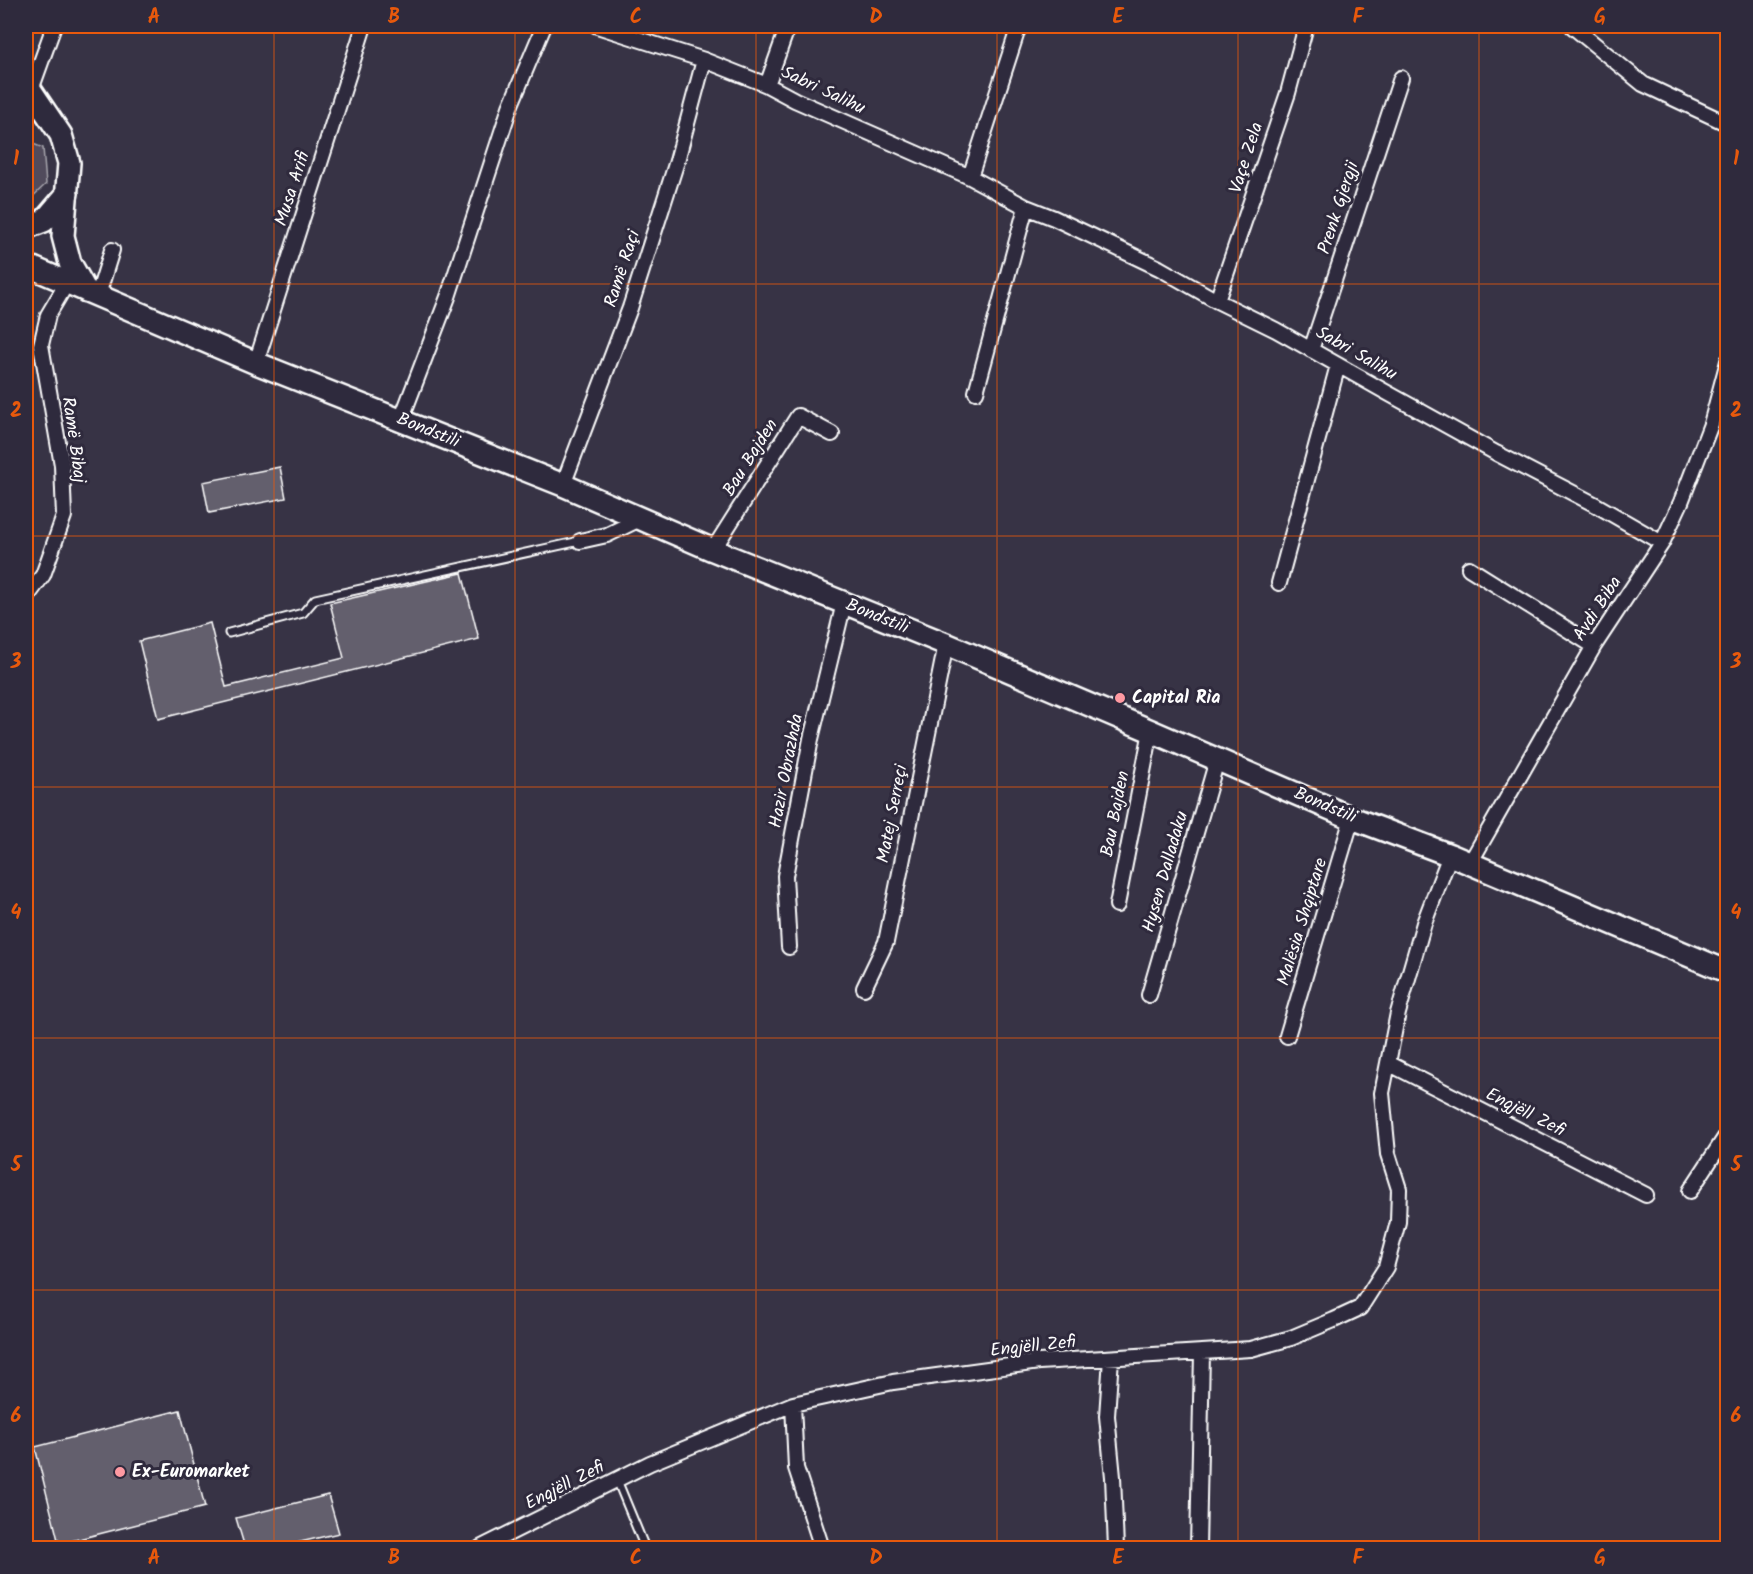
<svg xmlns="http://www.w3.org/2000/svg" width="1753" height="1574" font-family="Kalam,sans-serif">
	<rect width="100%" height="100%" fill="#373345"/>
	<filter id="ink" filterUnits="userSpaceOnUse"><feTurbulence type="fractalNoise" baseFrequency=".0167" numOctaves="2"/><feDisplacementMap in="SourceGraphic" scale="12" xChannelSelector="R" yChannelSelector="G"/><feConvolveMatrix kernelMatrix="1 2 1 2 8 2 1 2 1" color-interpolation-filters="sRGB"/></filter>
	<g filter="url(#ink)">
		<path fill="#514c5c" stroke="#a8a6ae" stroke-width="1.5" d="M26 141 43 148 46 184 26 203Z"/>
		<path fill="#635f6d" stroke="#fff" stroke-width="1.5" d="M280 467 286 498 209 513 203 482Z
			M462 573 479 639 158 719 139 641 210 623 226 687 344 658 330 603Z
			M180 1410 205 1507 59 1544 35 1447Z
			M328 1495 339 1533 275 1548H245L236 1518Z"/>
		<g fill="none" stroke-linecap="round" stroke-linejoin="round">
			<g stroke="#fff" stroke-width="11">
				<path id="lane" d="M229 633 303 613 315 599 580 541
					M617 1480 645 1548"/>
			</g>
			<g stroke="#fff" stroke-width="18">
				<path id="street" d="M597 26 704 60 767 85 795 100 970 177 1026 207 1054 218 1159 268 1217 301 1276 330 1384 391 1496 453 1596 505 1662 543
					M1572 26 1643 84 1728 124
					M767 85 788 26
					M31 90 54 26
					M970 177 1019 26
					M98 295 112 250
					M1217 301 1288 93 1306 26
					M1311 350 1401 78
					M256 363 364 26
					M976 392 1026 207
					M401 420 448 297 510 107 544 26
					M563 485 630 308 677 161 704 60
					M580 541 607 535 642 518
					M713 550 798 416 832 434
					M1469 568 1594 646
					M1279 583 1338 365
					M26 598 43 575 64 516 62 465 41 345 48 315 67 283
					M1470 863 1594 646 1662 543 1681 502 1711 424 1728 361
					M1117 905 1151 731
					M789 947 785 876 811 739 844 603
					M864 988 886 942 946 644
					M1149 995 1217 760
					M1287 1036 1352 818
					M1388 1063 1646 1195
					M1690 1191 1728 1133
					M1111 1358 1107 1416 1113 1477 1116 1548
					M793 1404 796 1468 822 1548
					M480 1548 650 1463 793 1404 893 1382 1039 1362 1251 1349 1291 1338 1334 1320 1360 1308 1386 1267 1398 1222 1399 1189 1388 1154 1382 1093 1398 1013 1424 923 1450 855
					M1198 1548 1202 1353"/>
			</g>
			<g stroke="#fff" stroke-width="26">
				<path id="primary" d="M26 83 61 135 69 163 63 236 70 263 86 291
					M26 228 44 221 67 194
					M26 265 256 363 563 485 713 550 946 644 1151 731 1352 818 1450 855 1728 972"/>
			</g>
			<use href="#lane" stroke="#2f2a3d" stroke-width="7"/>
			<use href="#street" stroke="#2f2a3d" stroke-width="14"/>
			<use href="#primary" stroke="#2f2a3d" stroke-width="21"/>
		</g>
	</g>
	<path fill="none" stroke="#e8590c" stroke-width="1.5" stroke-opacity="0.55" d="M274 26V1548M515 26V1548M756 26V1548M997 26V1548M1238 26V1548M1479 26V1548M26 284H1728M26 536H1728M26 787H1728M26 1038H1728M26 1290H1728"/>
	<g fill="#ff9aa2" stroke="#2f2a3d" stroke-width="2">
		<circle cx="1120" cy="698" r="6"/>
		<circle cx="120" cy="1472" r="6"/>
	</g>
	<g text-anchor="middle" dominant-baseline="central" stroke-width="6" stroke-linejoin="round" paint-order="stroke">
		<g font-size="18" fill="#fff" stroke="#2f2a3d">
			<text transform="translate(823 91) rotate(25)">Sabri Salihu</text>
			<text transform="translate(1247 158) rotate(-72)">Vaçe Zela</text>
			<text transform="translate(293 189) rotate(-72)">Musa Arifi</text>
			<text transform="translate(1339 208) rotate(-72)">Prenk Gjergji</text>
			<text transform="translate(623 269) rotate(-72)">Ramë Raçi</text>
			<text transform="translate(1356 354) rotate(30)">Sabri Salihu</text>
			<text transform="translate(428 431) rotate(22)">Bondstili</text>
			<text transform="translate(73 440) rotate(82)">Ramë Bibaj</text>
			<text transform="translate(751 458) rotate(-58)">Bau Bajden</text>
			<text transform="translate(1598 609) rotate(-57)">Avdi Biba</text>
			<text transform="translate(877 617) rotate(22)">Bondstili</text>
			<text transform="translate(787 771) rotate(-79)">Hazir Obrazhda</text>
			<text transform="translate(1325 806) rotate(23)">Bondstili</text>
			<text transform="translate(893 814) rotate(-79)">Matej Serreçi</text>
			<text transform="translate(1116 814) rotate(-79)">Bau Bajden</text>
			<text transform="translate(1166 872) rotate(-74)">Hysen Dalladaku</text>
			<text transform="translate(1303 922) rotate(-73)">Malësia Shqiptare</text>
			<text transform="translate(1525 1113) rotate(27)">Engjëll Zefi</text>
			<text transform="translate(1033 1347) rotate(-6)">Engjëll Zefi</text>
			<text transform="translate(565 1486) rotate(-27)">Engjëll Zefi</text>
		</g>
		<g font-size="18" font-weight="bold" fill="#fff" stroke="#2f2a3d" text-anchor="start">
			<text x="1132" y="698">Capital Ria</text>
			<text x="132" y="1472">Ex-Euromarket</text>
		</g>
	</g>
	<rect width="1753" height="1574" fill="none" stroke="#2f2a3d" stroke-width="66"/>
	<rect x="33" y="33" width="1687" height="1508" fill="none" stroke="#e8590c" stroke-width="2"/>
	<g font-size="20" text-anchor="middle" font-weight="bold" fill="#e8590c">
		<text x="154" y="23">A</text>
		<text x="394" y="23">B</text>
		<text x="636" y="23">C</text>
		<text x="876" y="23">D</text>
		<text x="1118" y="23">E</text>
		<text x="1358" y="23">F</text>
		<text x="1600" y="23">G</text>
		<text x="16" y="165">1</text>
		<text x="1736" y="165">1</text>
		<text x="16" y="417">2</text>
		<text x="1736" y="417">2</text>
		<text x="16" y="668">3</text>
		<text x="1736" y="668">3</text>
		<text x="16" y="919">4</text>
		<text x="1736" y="919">4</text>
		<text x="16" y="1171">5</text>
		<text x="1736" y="1171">5</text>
		<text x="16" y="1422">6</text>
		<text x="1736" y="1422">6</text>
		<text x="154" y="1564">A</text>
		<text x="394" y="1564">B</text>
		<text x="636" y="1564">C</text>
		<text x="876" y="1564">D</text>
		<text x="1118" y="1564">E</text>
		<text x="1358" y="1564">F</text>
		<text x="1600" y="1564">G</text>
	</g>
</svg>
